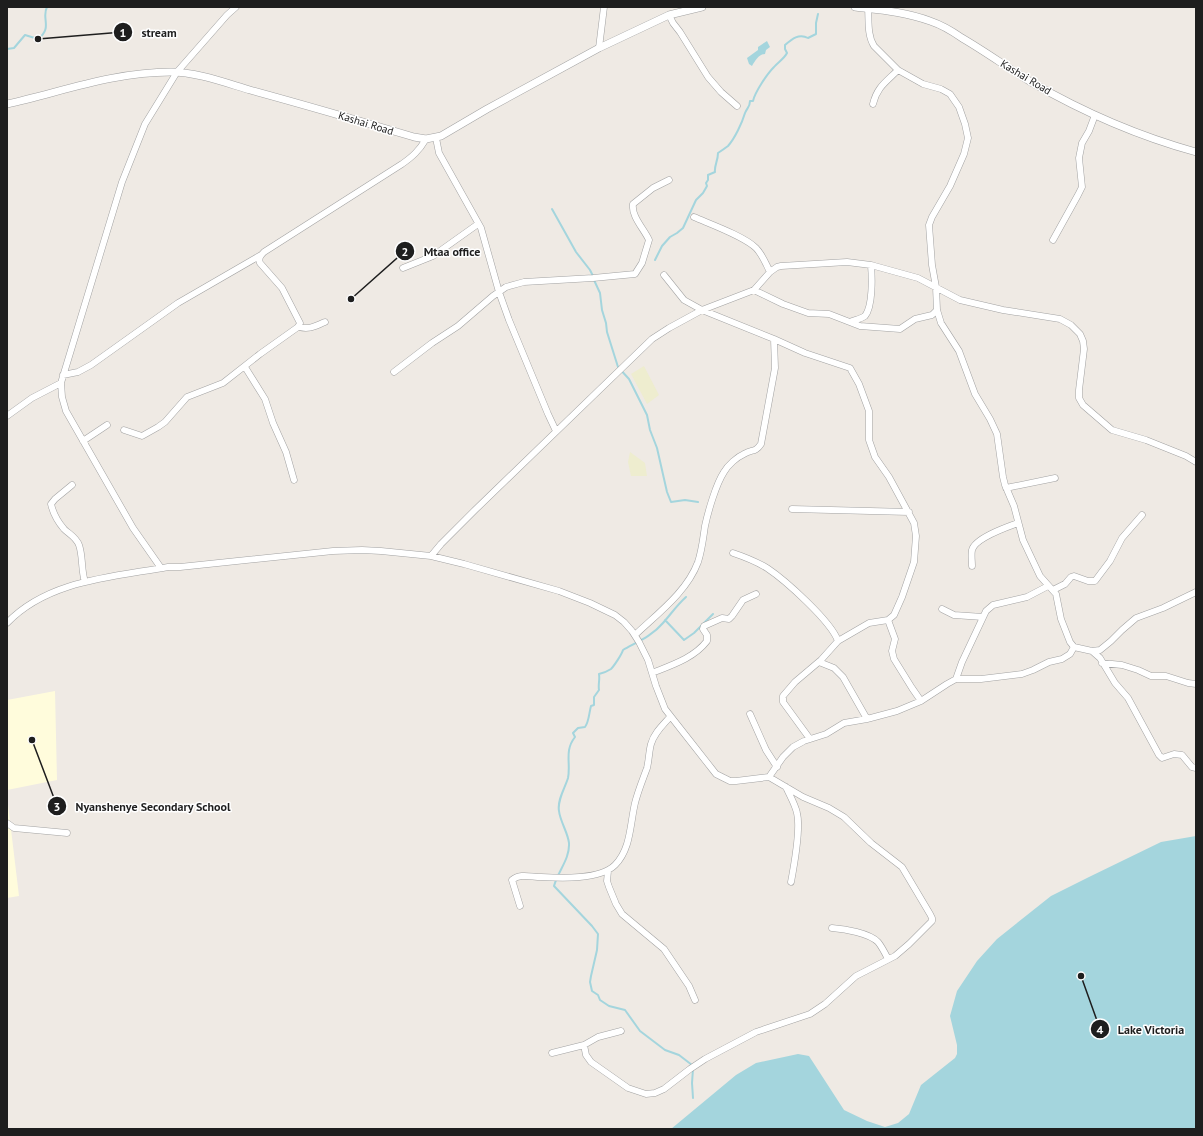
<svg xmlns="http://www.w3.org/2000/svg" width="1203" height="1136" font-family="'PT Sans',sans-serif">
	<rect width="100%" height="100%" fill="#efeae4"/>
	<path fill="#fffcdc" d="M55 691 57 780 7 790V700Z
		M7 796 19 896 7 898Z"/>
	<path fill="#eeedcf" d="M644 366 659 395 647 404 631 374Z
		M630 452 645 463 647 476H631L628 462Z"/>
	<path fill="#a4d5dd" d="M767 41 770 47 766 50 765 54C759 54 755 61 752 66L749 64 747 58 758 50V47Z
		M1196 836V1129H671L736 1075 756 1063 798 1054 809 1056 844 1110 867 1121 885 1127 898 1123 909 1114 921 1085 955 1058 957 1054V1045L950 1016 957 991 977 961 997 939 1051 896 1089 877 1161 842Z"/>
	<g fill="none" stroke-linecap="round" stroke-linejoin="round">
		<path stroke="#a4d5dd" stroke-width="2" d="M7 49 14 48 25 35 38 39C53 28 41 18 47 7
			M552 209 576 252 590 270 593 276
			M655 260 662 246 670 237 677 233 683 228 696 200 703 193 707 186 706 183 708 180V175L715 172C714 166 718 161 718 153 721 151 724 149 728 146 735 138 742 123 745 113 747 108 750 107 750 101H753C755 92 767 74 774 67 778 62 784 59 787 53L785 49V45C792 39 799 33 808 38L816 34V23L818 14
			M594 280 600 293 602 310 606 323 607 332 618 367 629 379 647 415 650 430 657 448 667 492 671 502 685 500 698 502
			M686 597C677 605 671 614 663 623 652 636 637 642 623 650 622 654 614 666 611 669 608 671 603 673 599 674 600 680 598 684 599 690L594 697V705L591 706C589 713 589 722 585 727L578 728 573 733 575 737C564 751 571 763 568 778 565 788 557 800 559 811 560 821 568 833 569 843 570 859 558 871 554 886L592 926 598 934 597 950 591 976 590 982 592 991 598 995 600 1000 609 1006 625 1010 640 1031 665 1050 679 1055 692 1065
			M665 620 684 640 694 633 713 614
			M693 1069 692 1083 693 1098"/>
		<g stroke="#a2a2a2" stroke-width="7">
			<path id="minor" d="M868 8C869 20 867 35 874 46L898 70 923 84 941 89 950 94 959 107 965 124 968 138 964 154 950 186 932 217 929 225 932 265 936 287 937 310 941 323 959 351 975 394 990 419 997 434 1003 477 1005 485 1014 506 1023 540 1040 576 1056 594 1061 619 1070 642 1074 647
				M669 15 673 23 680 32 708 77 721 92 737 106
				M599 48 604 7
				M873 104C877 87 886 82 898 70
				M436 138 439 153 481 228 499 292 509 320 548 414 556 431
				M694 217C710 224 744 236 756 248 762 254 766 264 770 272
				M1053 240 1078 195 1082 187 1079 158 1082 143 1089 131 1095 115
				M403 268 433 256 478 224
				M664 275 684 300 702 310 774 339 805 353 850 368 859 384 869 411V440L875 457 889 477 914 523 916 536 914 562 902 597 894 615 888 620 869 623 838 641 821 660 795 682 783 696V702L810 739
				M754 290 783 304 808 313 829 314 860 326 900 329 915 319 932 315 937 310
				M850 322C854 320 861 319 865 316 873 306 872 277 871 265
				M299 327C309 330 315 326 325 322
				M245 367 265 399 273 423 286 452 294 480
				M394 372 432 343 458 326 493 296 506 287 524 282 593 278 635 274 642 263 649 240C644 229 631 216 633 204L653 188 669 180
				M63 375 78 372 91 365 178 303 261 255
				M7 416 32 398 61 383
				M124 430 142 436 158 427 165 422 187 397 223 383 260 354 298 327 300 323 282 288 260 263C258 258 261 255 264 252L402 164C412 157 419 151 426 139
				M83 441 107 425
				M72 485 55 499 51 504C53 513 58 522 64 529 69 534 76 537 79 545 83 556 81 570 85 582
				M1006 488 1055 478
				M792 509 909 512
				M733 553C745 557 757 562 767 568 785 580 831 621 838 641
				M431 556 441 544 476 509 652 339 669 328 702 310 754 290 770 272 777 267 781 266 847 262 871 265 918 278 960 300 1003 310 1060 319 1071 325 1080 334 1083 341 1084 349 1079 390V398L1083 405 1112 430 1146 440 1186 456 1196 462
				M972 566C972 561 971 555 972 550 975 538 1007 527 1018 523
				M161 568 133 528 66 411 62 397 61 383 122 182 145 124 177 72 227 15 236 7
				M1053 590 1065 584 1071 577 1074 576 1088 581H1095L1110 561 1122 538 1142 515
				M942 609 954 615 983 617
				M888 620 895 639 892 651 894 659 912 688 921 701
				M7 623C48 580 113 577 168 567H180L333 551 362 550 381 551 431 556 464 564 559 591 590 603 615 615 624 622 632 631 639 642 648 660 656 686 665 709 716 774 730 781H736L769 777 783 757 793 747 804 741 826 734 844 723 867 719 897 711 921 701 947 684 956 679H981L1022 674 1033 670 1049 662 1062 659 1070 654 1074 647 1092 651 1100 650 1111 641 1122 630 1136 618 1163 608 1196 592
				M635 635C657 614 687 592 698 562 702 550 703 539 705 526 708 512 716 484 724 472 728 465 737 457 744 454 752 449 755 453 761 444L775 368 774 339
				M1092 651 1100 658 1115 683 1128 698 1159 755 1162 758 1174 754 1182 755 1192 767 1196 768
				M819 662 834 668 843 677 867 719
				M1102 663 1122 665 1138 670 1151 676H1166L1188 683 1196 684
				M652 673C672 665 694 658 707 641V635L703 629 704 626 722 618 729 619 732 616 743 600 756 594
				M956 679 962 662 986 611 993 605 1027 597 1048 586
				M750 714 766 750 777 767
				M786 787C790 796 795 804 797 813 801 829 794 866 791 882
				M7 823 14 828 67 833
				M608 871 607 881 609 887 616 904 622 914 664 949 689 986 695 1000
				M520 906 512 880C520 873 531 877 541 877 560 878 600 880 615 865 631 849 630 824 635 803 638 791 643 779 647 768 649 760 649 751 651 744 654 733 663 725 670 717
				M832 928C845 929 869 933 878 942 882 947 885 953 888 959
				M584 1045 586 1055 591 1062 628 1088 646 1094 655 1093 664 1089 690 1069 705 1059 756 1032 810 1014 825 1004 856 976 895 956 909 944 932 921V918L930 914 902 867 871 843 844 817 829 808 803 797 769 777
				M552 1053 584 1045 598 1037 621 1031"/>
		</g>
		<g stroke="#a2a2a2" stroke-width="8">
			<path id="tertiary" d="M855 7C881 10 906 12 930 21 942 25 952 31 962 38 986 52 1008 68 1031 82 1083 112 1138 136 1196 152
				M7 104C61 92 114 72 171 72 196 72 226 83 250 90 305 105 360 121 414 137L426 139 441 136 487 109 599 48 669 15 702 7"/>
		</g>
		<use href="#minor" stroke="#fff" stroke-width="6"/>
		<use href="#tertiary" stroke="#fff" stroke-width="7"/>
	</g>
	<g text-anchor="middle" dominant-baseline="central" stroke-width="3" stroke-linejoin="round" paint-order="stroke">
		<g font-size="11" fill="#1e1e1e" stroke="#fff">
			<text transform="translate(1026 77) rotate(31)">Kashai Road</text>
			<text transform="translate(366 123) rotate(17)">Kashai Road</text>
		</g>
	</g>
	<path fill="none" stroke="#1e1e1e" stroke-width="1.5" d="M38 39L123 32M351 299L405 251M32 740L57 806M1081 976L1100 1029"/>
	<g fill="#1e1e1e" stroke="#fff" stroke-width="1.5">
		<circle cx="38" cy="39" r="4"/>
		<circle cx="351" cy="299" r="4"/>
		<circle cx="32" cy="740" r="4"/>
		<circle cx="1081" cy="976" r="4"/>
		<circle cx="123" cy="32" r="10"/>
		<circle cx="405" cy="251" r="10"/>
		<circle cx="57" cy="806" r="10"/>
		<circle cx="1100" cy="1029" r="10"/>
	</g>
	<g font-size="12" text-anchor="middle" font-weight="bold" fill="#fff">
		<text x="123" y="37">1</text>
		<text x="405" y="256">2</text>
		<text x="57" y="811">3</text>
		<text x="1100" y="1034">4</text>
	</g>
	<g font-size="12" text-anchor="middle" font-weight="bold" fill="#1e1e1e" stroke="#fff" stroke-width="3" stroke-linejoin="round" paint-order="stroke">
		<text x="159" y="37">stream</text>
		<text x="452" y="256">Mtaa office</text>
		<text x="153" y="811">Nyanshenye Secondary School</text>
		<text x="1151" y="1034">Lake Victoria</text>
	</g>
	<rect width="1203" height="1136" fill="none" stroke="#1e1e1e" stroke-width="16"/>
</svg>
